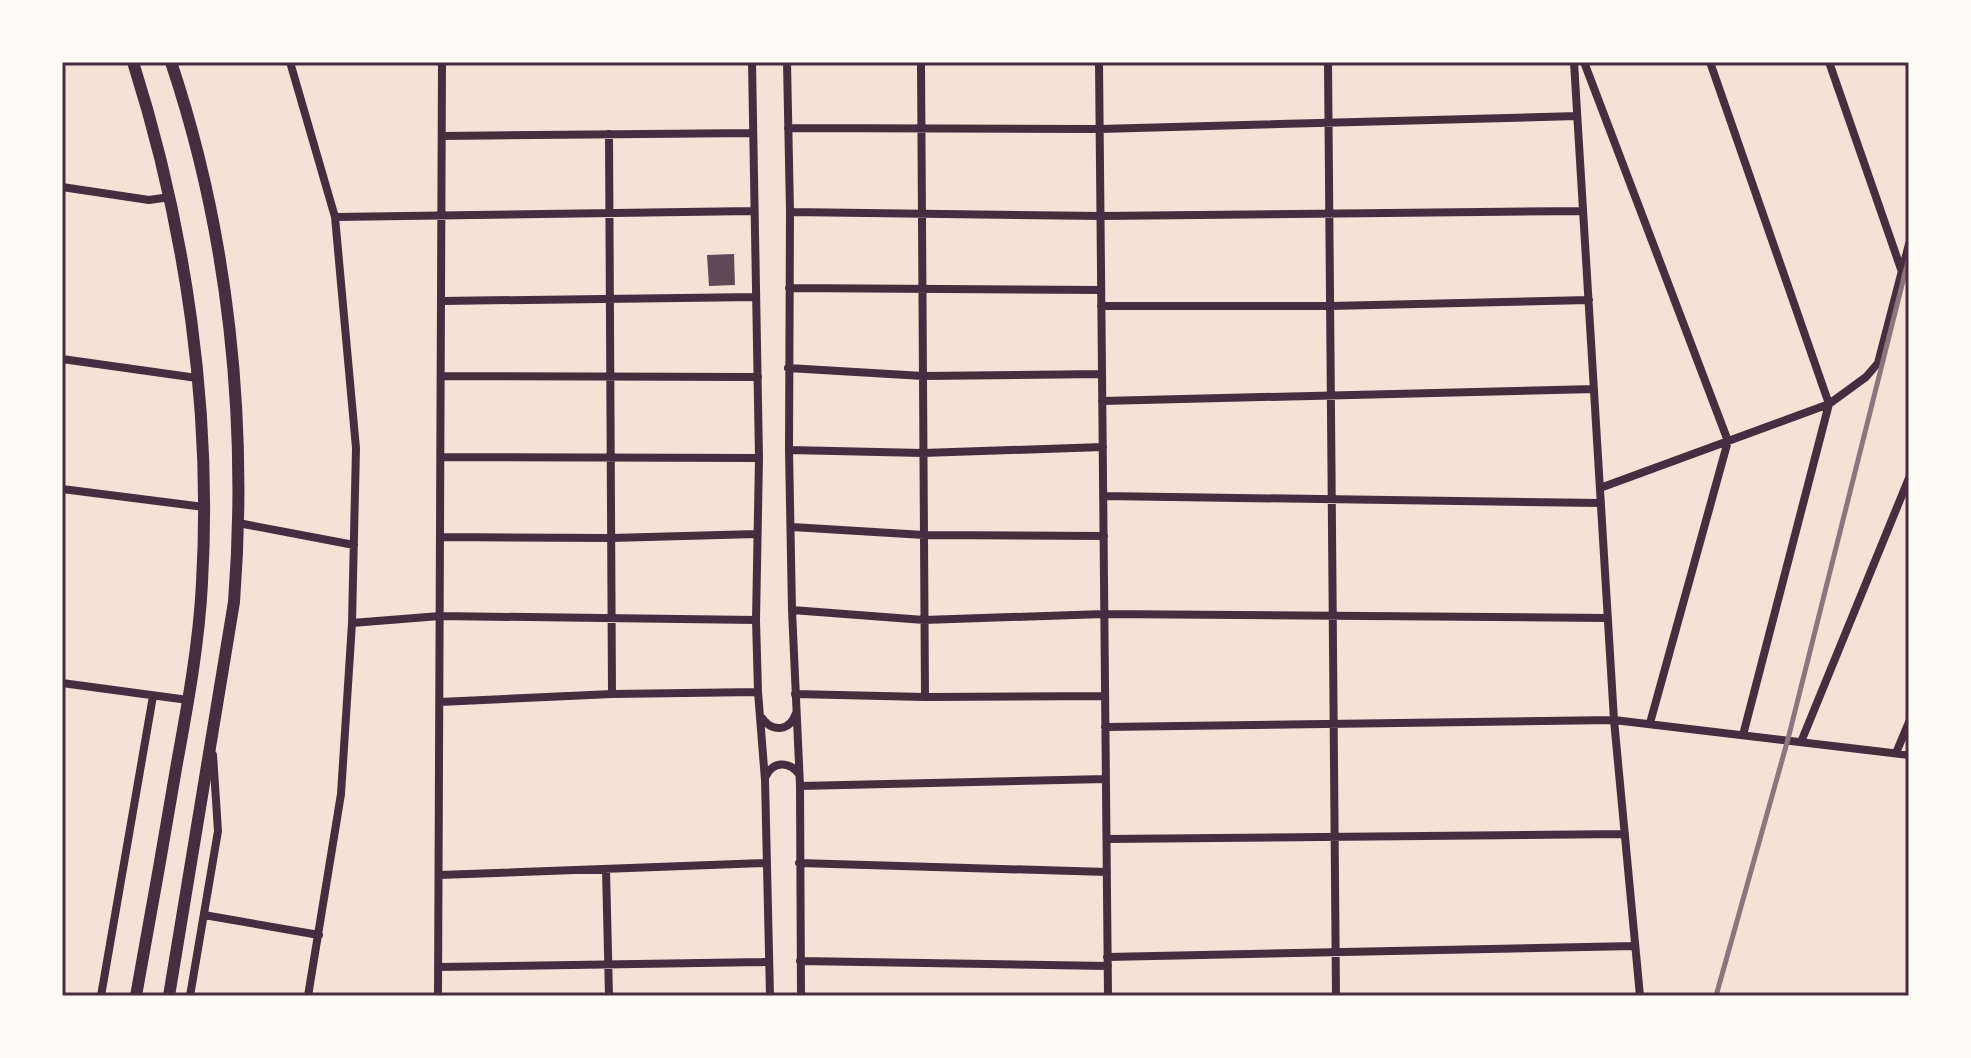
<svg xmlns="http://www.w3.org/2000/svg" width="1971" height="1058" font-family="Inter,sans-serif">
	<rect width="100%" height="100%" fill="#f7e1d7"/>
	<path fill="#644757" d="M734 254 735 285 709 286 707 255Z"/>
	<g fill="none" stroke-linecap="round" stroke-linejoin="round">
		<path stroke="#4a2c40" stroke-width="8" d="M290 62 335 217 356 448 352 623 341 794 308 996
			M752 62 759 458 756 620 758 692 765 780 770 996
			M787 62 790 212 789 450 792 610 800 786 801 996
			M921 62 925 697
			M1099 62 1108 996
			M1328 62 1336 996
			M1574 62 1614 720 1640 996
			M1584 62 1728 441 1650 723
			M1710 62 1829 404 1743 735
			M1829 62 1902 272
			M788 128 1100 129 1577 116
			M609 134 612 694
			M442 136 753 133
			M62 187 149 200 170 197
			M790 212 1101 216 1583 211
			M335 217 754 211
			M789 288 1101 290
			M441 301 756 297
			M1101 306H1330L1589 300
			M62 359 197 378
			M788 368 923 376 1102 374
			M441 376 758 377
			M1102 401 1594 389
			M789 450 923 453 1103 447
			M441 457 759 458
			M1600 488 1829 404 1866 377 1878 363 1909 244
			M62 489 204 507
			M1103 496 1601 503
			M238 523 354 545
			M792 527 924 535 1104 536
			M442 537 611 538 757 534
			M792 610 924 620 1104 614 1608 618
			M352 623 440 616 756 620
			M62 683 188 700
			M795 694 925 697 1105 696
			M440 702 612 694 758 692
			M762 718C773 733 790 731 796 713
			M1105 727 1614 720 1909 755
			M1801 742 1909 478
			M1896 753 1909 722
			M766 776C773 761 789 761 799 774
			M800 786 1106 779
			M1107 839 1625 834
			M799 863 1107 872
			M606 869 609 996
			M439 875 767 863
			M204 915 319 935
			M1107 957 1635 946
			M800 961 1108 966
			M438 967 769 962
			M101 996 153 696
			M190 996 218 831 213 755
			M438 996 442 62"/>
		<path stroke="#4a2c40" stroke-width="12" d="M133 62C186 229 212 408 202 583 199 643 188 703 177 763 164 841 150 918 136 996
			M169 996 234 602C248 421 229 235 171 62"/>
		<path stroke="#8f747c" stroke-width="5" d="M1716 996 1788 739 1909 257"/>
	</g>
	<rect width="1971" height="1058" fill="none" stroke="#fffaf5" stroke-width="128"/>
	<rect x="64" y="64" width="1843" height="930" fill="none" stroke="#4a2c40" stroke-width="3"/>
</svg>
